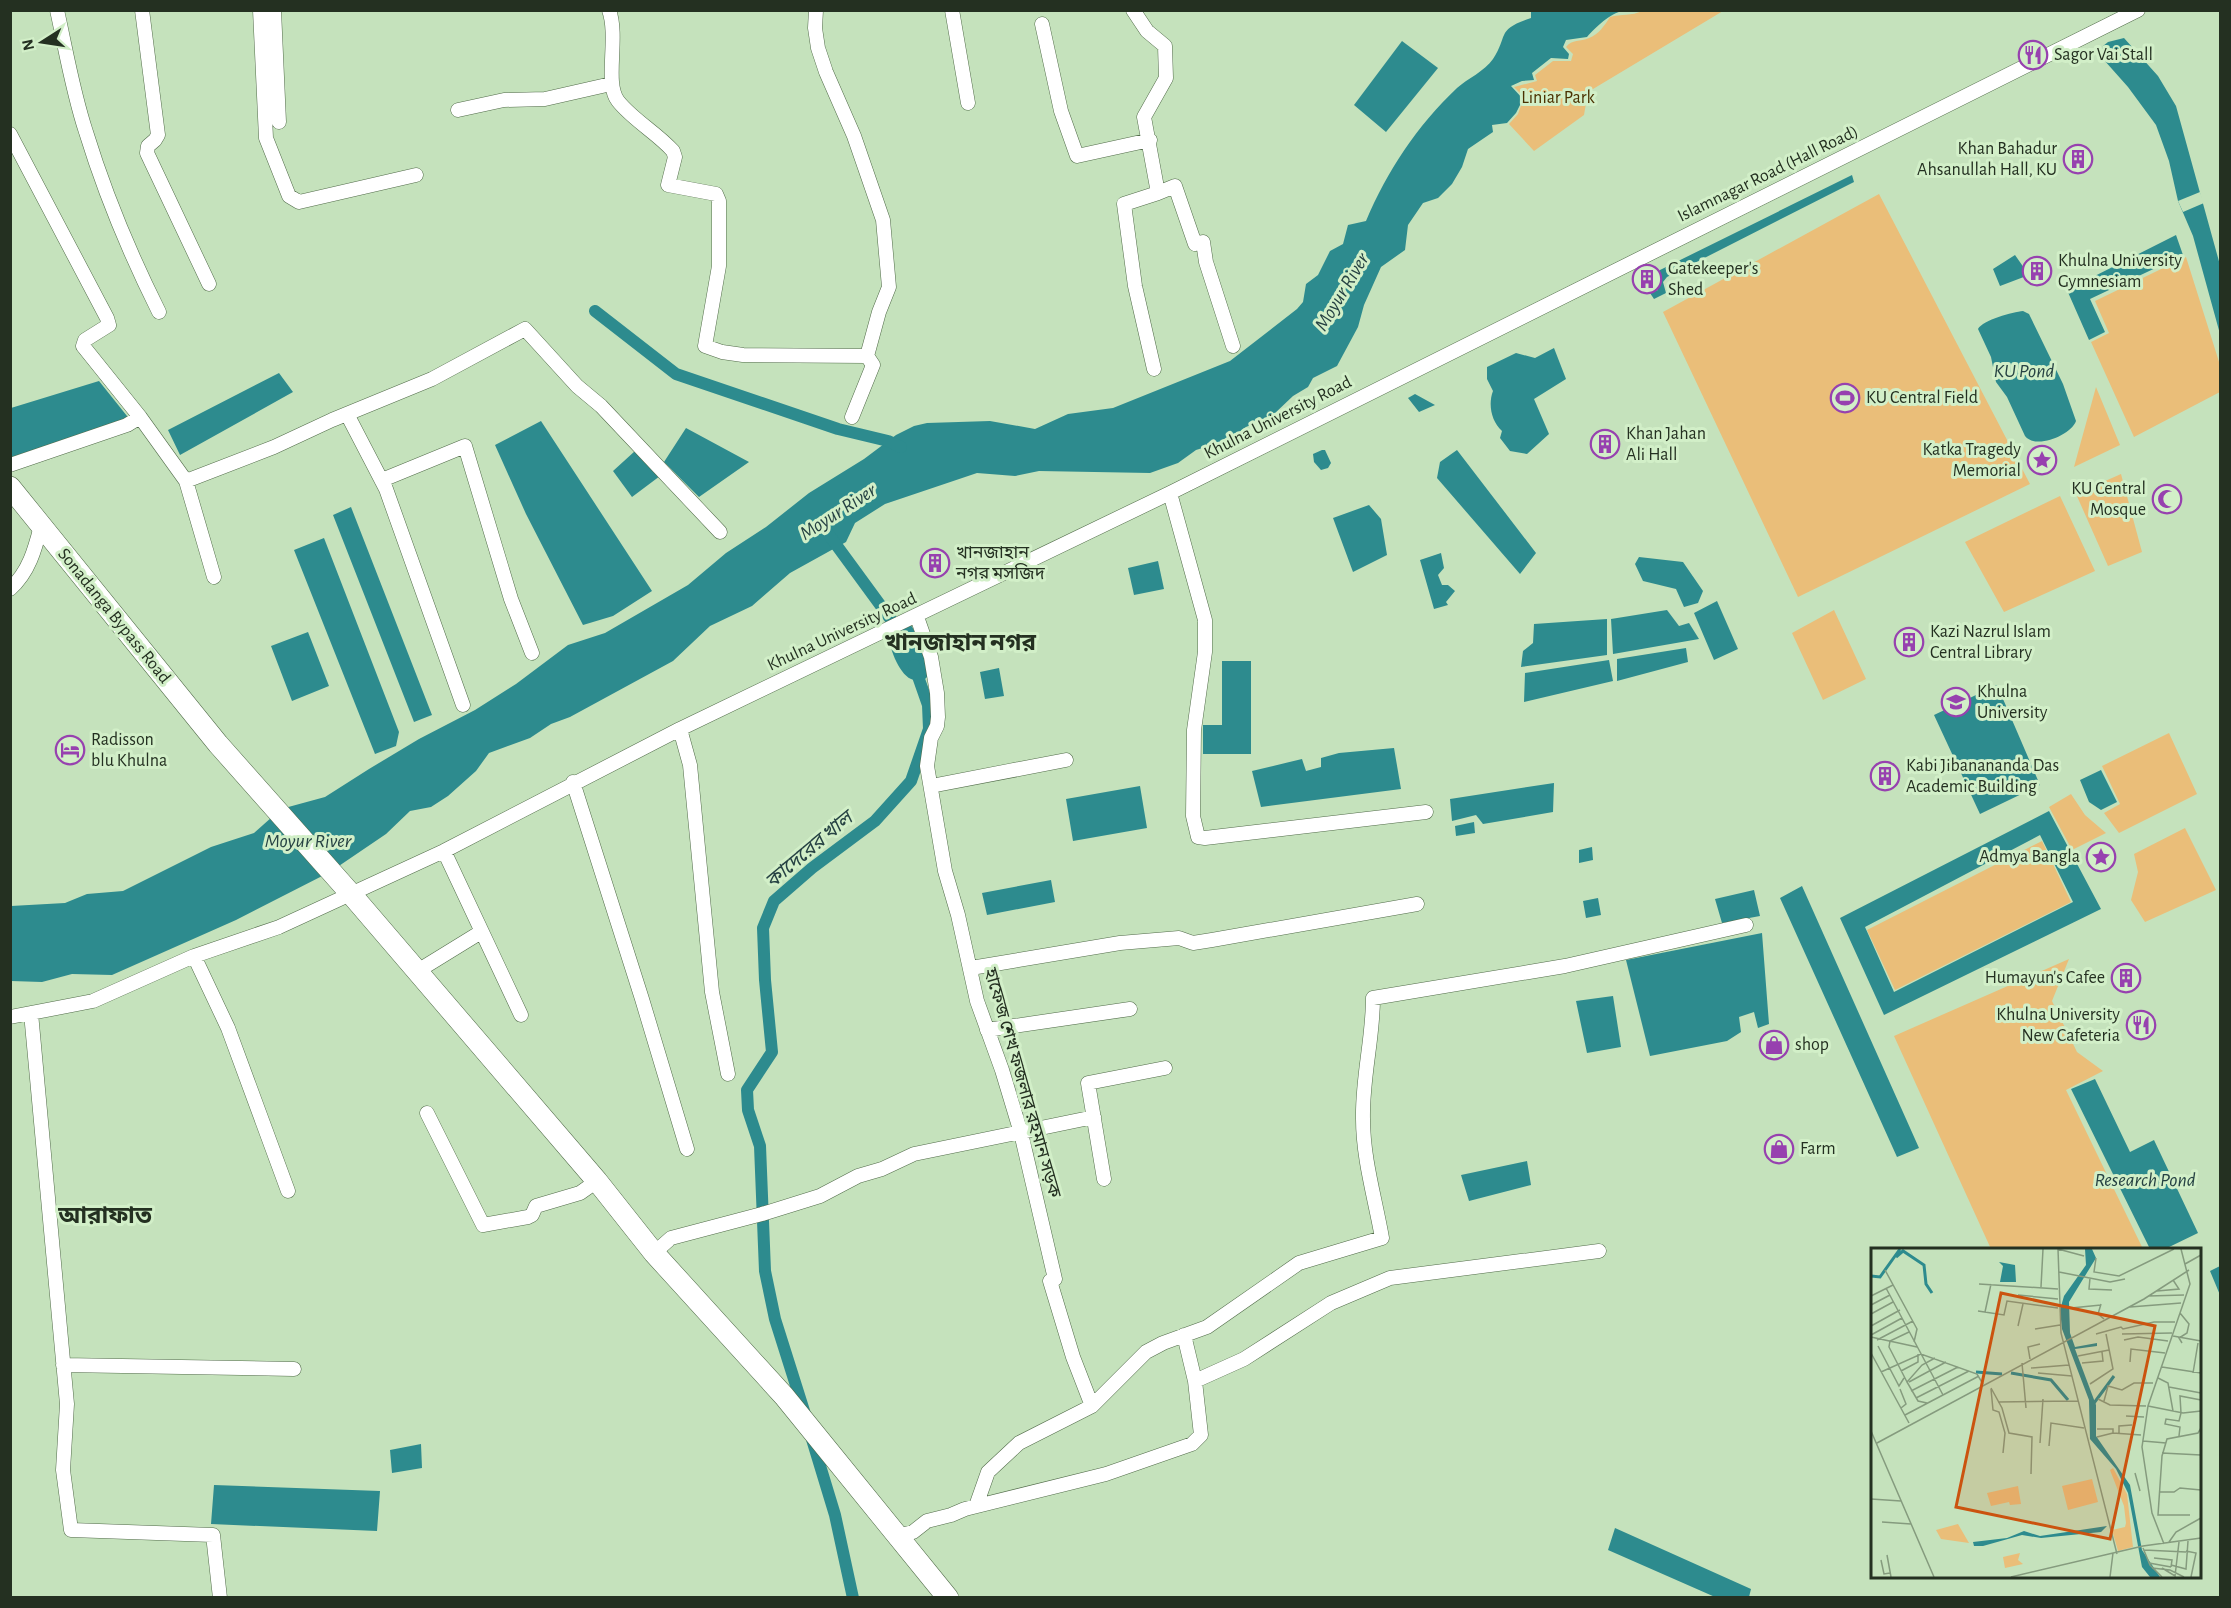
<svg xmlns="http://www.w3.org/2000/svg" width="2231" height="1608" font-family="'Alegreya Sans','Noto Sans Bengali',sans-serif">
	<rect width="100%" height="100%" fill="#c5e2bc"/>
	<path fill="#eabe79" d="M1642 11H1723L1588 92 1584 115 1534 151 1509 124 1518 114 1524 97 1514 87 1537 81 1535 75 1553 61H1571L1573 54 1566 47C1572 39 1580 42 1589 38 1598 35 1605 25 1610 17 1621 14 1632 16 1642 11Z
		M1879 194 2030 484 1798 597 1663 312Z
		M2186 257 2220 365V392L2134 437 2091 342 2109 333 2095 301Z
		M2096 387 2120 445 2074 467Z
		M2121 474 2142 552 2108 566 2076 494Z
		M2060 496 2095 571 2004 612 1965 542Z
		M1834 610 1866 679 1823 700 1792 633Z
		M2169 733 2197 794 2119 833 2104 813 2120 804 2102 766Z
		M2071 794 2085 815 2106 833 2072 850 2049 807Z
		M2185 828 2216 890 2145 922 2131 900 2138 872 2134 854Z
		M2042 841 2071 902 1895 990 1867 930Z
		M2069 959 2052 1001 2077 1052 2103 1071 2066 1090 2143 1249H1991L1894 1036Z"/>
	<path fill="#2d8b8e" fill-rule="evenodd" d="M1531 11H1623C1610 13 1596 27 1587 37L1566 40 1563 47 1569 54 1568 59 1551 58 1532 73 1534 80 1522 81 1511 86 1523 99 1516 113 1507 123 1492 125 1493 132 1468 149 1462 167 1452 184 1438 198 1423 203 1408 225 1405 250 1381 267 1364 305 1358 327 1337 366 1313 378 1308 387 1293 396 1273 415 1246 427 1228 440 1196 450 1178 463 1150 473 1039 471 1015 476 977 473 885 504 855 523 846 542 790 573 752 606 710 626 673 661 570 717 551 724 530 738 489 753 476 771 448 796 431 807 410 811 386 834 330 872 236 920 112 975 72 974 42 982 11 981V906L65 903 87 894 123 891 211 847 254 833 281 809 325 797 369 769 419 739 475 710 516 684 568 645 605 633 688 585 726 553 766 527 809 493 864 459 896 435 914 426 927 423 990 421 1035 429 1068 414 1113 408 1230 361 1297 309 1303 302 1306 284 1318 275 1330 251 1343 244 1348 225 1366 221C1387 171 1417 126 1457 88 1467 79 1485 71 1493 59 1509 35 1495 30 1531 18Z
		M2124 38 2158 76 2176 106 2220 265V334L2193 236 2178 201 2169 161 2156 125 2128 87 2104 60 2102 51 2103 46 2108 42Z
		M1402 41 1438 68 1386 132 1354 105Z
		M1852 175 1854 182 1667 277 1663 282 1666 293 1654 299 1650 293 1658 290 1654 278 1660 270Z
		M2176 235 2183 255 2090 299 2105 332 2089 340 2067 290Z
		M2015 255 2029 275 2000 286 1993 269Z
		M2023 311 2029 314 2063 384 2076 421C2071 435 2036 450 2025 436L2007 397 1996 382 1991 357 1978 329C1983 320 2013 312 2023 311Z
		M1554 348 1566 379 1534 399 1549 434 1527 454 1510 451 1500 438 1502 431C1491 421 1488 404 1493 391L1487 379V367L1516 353 1535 358Z
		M279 373 293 392 180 455 168 430Z
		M99 381 131 421 11 459V408Z
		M1415 394 1435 405 1419 412 1408 398Z
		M541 421 652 591 613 616 583 625 526 514 495 445Z
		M686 428 749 462 699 497 664 462Z
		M1322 450H1325L1331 463 1328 468 1321 470 1314 462 1313 454Z
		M1457 450 1536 553 1520 574 1437 478 1440 462Z
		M635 451 660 476 632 497 613 471Z
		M1369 505 1381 519 1387 555 1353 572 1333 518Z
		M351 507 432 715 414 722 333 515Z
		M324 538 399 732 396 746 375 754 294 550Z
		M1441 553 1444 568 1438 575 1442 585H1448L1455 591 1446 602 1448 605 1434 609 1420 560Z
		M1639 557 1683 562 1703 591 1698 603 1684 607 1676 589 1643 581 1635 564Z
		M1158 561 1164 589 1134 595 1128 568Z
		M1717 601 1738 649 1714 660 1694 613Z
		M1667 610 1679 626 1689 623 1699 639 1613 654 1611 619Z
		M1607 619V655L1521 667 1523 651 1533 643 1534 624Z
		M909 623C916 629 928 664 930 674L925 679C920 680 916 681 911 679 898 673 889 646 888 633L891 629 900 631 903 624Z
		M308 632 329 686 292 701 271 646Z
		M1686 648 1688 662 1617 681V659Z
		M1609 660 1613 681 1524 702 1525 673Z
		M1222 661H1251V754H1203V725H1222Z
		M999 668 1004 696 985 699 980 672Z
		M1997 685 2040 785 1980 814 1934 715Z
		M1394 748 1401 789 1261 807 1252 771 1302 759 1306 771 1321 767V758L1339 753Z
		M2101 770 2117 802 2101 810 2089 802 2080 780Z
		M1554 783 1553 812 1483 824 1476 815 1452 821 1450 799Z
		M1140 786 1147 828 1073 841 1066 799Z
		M2049 811 2101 909 1884 1015 1840 918ZM2040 835 2073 902 1894 992 1865 927Z
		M1474 822 1475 833 1456 836 1455 826Z
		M1592 847 1593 860 1579 863V850Z
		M1051 880 1055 902 987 915 982 893Z
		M1802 886 1919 1148 1897 1157 1780 898Z
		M1754 890 1760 916 1722 923 1715 899Z
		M1598 898 1601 915 1586 918 1583 901Z
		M1762 933 1769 1024 1758 1028 1754 1012 1739 1017 1741 1032 1727 1041 1650 1056 1626 960Z
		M1613 996 1621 1047 1587 1053 1576 1001Z
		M2095 1079 2130 1152 2154 1140 2198 1233 2165 1249H2150L2071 1089Z
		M1527 1161 1531 1185 1469 1201 1461 1175Z
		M2220 1266V1295L2210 1271Z
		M421 1444 422 1468 392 1473 390 1450Z
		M214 1485 380 1491 377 1531 211 1524Z
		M1615 1528 1751 1589 1749 1597H1715L1608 1550Z"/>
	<path fill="#c5e2bc" d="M2200 192 2204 203 2183 212 2178 201Z"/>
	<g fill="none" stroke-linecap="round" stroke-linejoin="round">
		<path stroke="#2d8b8e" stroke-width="12" d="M595 311 676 374 838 429 888 441 901 447
			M829 535 900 632
			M805 1414 775 1319 765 1271 760 1146 748 1110 747 1090 772 1052 765 980 763 928 774 901 812 868 875 821 911 781 929 729 928 705 914 665
			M811 1436 835 1515 853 1598"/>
		<g stroke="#526c4a" stroke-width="15">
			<path id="street" d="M57 10C66 51 73 93 86 132 105 194 130 254 159 312
				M142 10 158 135 155 140 148 146 147 153 209 284
				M260 10 266 138 289 196 299 202 416 175
				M274 10 279 122
				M609 10C619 38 604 83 618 101 633 120 657 133 673 151L675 157 668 185 716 194 719 201V266L705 346 722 352 743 355 867 356
				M816 10 815 28 818 48 826 72 854 136 883 220 889 287 879 312 867 356 873 365 852 417
				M952 10 968 103
				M1133 10 1147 31 1165 46 1166 78 1144 117 1158 193 1175 186 1195 244 1203 242 1206 262 1233 346
				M1042 24 1061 111 1077 156 1150 140
				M458 110 504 100 545 99 611 84
				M10 134 107 318 109 325 85 340 83 346 140 417 186 481 214 577
				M1154 369 1135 286 1124 204 1158 193
				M347 414 386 489 463 705
				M10 465 127 425 140 417
				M382 480 465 446 511 599 532 653
				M186 481 274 447 332 420 432 379 525 329 577 386 601 406 720 532
				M1170 493 1205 620V652L1194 730 1193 816 1198 837 1205 838 1426 812
				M10 589C29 572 35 549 41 526
				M917 617 931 657 937 693 938 717 937 726 931 738 927 766 945 871 958 915 977 1001 1002 1070 1021 1133 1055 1279 1050 1281 1073 1357 1092 1406
				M680 729 690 765 712 992 728 1074
				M573 782 642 999 687 1149
				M931 786 1066 760
				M444 851 521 1015
				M194 956 228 1028 288 1191
				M971 968 1120 943 1179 938 1193 943 1212 940 1417 904
				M416 972 481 932
				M31 1013 67 1404 63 1470 71 1530 213 1535 220 1598
				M10 1017 93 1001 194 956 279 927 444 851 680 729 1170 493 2138 10
				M987 1030 1130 1009
				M427 1113 483 1225 528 1217 532 1215 536 1206 580 1193 597 1181
				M1104 1179 1088 1083 1165 1068
				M654 1253 671 1238 762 1214 820 1196 858 1176 882 1169 914 1154 1094 1117
				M1184 1335 1195 1381
				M63 1365 294 1369
				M976 1506 988 1472 1019 1443 1092 1406 1146 1352 1163 1343 1207 1327 1299 1263 1382 1238C1375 1198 1363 1159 1363 1119 1362 1078 1373 1039 1373 998L1565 966 1746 925
				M896 1536 913 1532 927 1521 951 1515 965 1509 1106 1474 1192 1444 1201 1435 1195 1381 1244 1359 1331 1303 1390 1278 1599 1251"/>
		</g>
		<g stroke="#526c4a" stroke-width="22">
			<path id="primary" d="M10 487 218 744 351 894 597 1181 654 1253 784 1396 948 1598"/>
		</g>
		<use href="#street" stroke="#fff" stroke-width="14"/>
		<use href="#primary" stroke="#fff" stroke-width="21"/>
	</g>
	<defs>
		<g id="restaurant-ring" transform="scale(1.5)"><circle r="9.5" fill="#d2efc8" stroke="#9741af" stroke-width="1.5"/><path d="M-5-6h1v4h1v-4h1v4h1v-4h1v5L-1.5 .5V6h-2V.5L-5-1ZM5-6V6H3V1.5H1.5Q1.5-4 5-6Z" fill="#9741af"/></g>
		<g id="building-ring" transform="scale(1.5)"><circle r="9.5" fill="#d2efc8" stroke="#9741af" stroke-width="1.5"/><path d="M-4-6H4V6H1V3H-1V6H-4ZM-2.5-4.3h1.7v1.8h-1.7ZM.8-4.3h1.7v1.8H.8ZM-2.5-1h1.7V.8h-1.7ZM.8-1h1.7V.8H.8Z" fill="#9741af"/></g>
		<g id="stadium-ring" transform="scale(1.5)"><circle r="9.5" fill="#d2efc8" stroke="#9741af" stroke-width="1.5"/><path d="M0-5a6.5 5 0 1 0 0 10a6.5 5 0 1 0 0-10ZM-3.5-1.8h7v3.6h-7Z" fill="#9741af"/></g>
		<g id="sight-ring" transform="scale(1.5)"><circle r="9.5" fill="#d2efc8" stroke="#9741af" stroke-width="1.5"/><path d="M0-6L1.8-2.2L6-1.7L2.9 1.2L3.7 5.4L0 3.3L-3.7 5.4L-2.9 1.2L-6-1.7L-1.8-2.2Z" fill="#9741af"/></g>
		<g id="mosque-ring" transform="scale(1.5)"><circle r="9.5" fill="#d2efc8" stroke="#9741af" stroke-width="1.5"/><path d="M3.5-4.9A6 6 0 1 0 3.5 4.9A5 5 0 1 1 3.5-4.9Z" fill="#9741af"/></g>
		<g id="university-ring" transform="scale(1.5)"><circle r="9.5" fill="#d2efc8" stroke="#9741af" stroke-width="1.5"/><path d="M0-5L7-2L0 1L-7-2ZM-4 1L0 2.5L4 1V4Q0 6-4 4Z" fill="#9741af"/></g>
		<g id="hotel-ring" transform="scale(1.5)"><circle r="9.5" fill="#d2efc8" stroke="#9741af" stroke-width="1.5"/><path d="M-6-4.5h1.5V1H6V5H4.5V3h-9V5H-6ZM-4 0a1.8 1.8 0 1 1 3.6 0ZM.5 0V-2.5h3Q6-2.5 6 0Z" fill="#9741af"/></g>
		<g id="shop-ring" transform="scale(1.5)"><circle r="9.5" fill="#d2efc8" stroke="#9741af" stroke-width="1.5"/><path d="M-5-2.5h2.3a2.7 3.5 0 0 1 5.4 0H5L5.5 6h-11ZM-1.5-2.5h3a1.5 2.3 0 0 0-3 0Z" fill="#9741af"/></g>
	</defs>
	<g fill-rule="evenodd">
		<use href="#restaurant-ring" x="2033" y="55"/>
		<use href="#building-ring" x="2078" y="159"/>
		<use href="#building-ring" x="2037" y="271"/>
		<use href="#building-ring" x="1647" y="279"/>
		<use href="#stadium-ring" x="1845" y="398"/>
		<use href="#building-ring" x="1605" y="444"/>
		<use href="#sight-ring" x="2042" y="460"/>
		<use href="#mosque-ring" x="2167" y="499"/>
		<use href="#building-ring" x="935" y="563"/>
		<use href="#building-ring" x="1909" y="642"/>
		<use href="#university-ring" x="1956" y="702"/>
		<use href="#hotel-ring" x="70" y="750"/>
		<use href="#building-ring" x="1885" y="776"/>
		<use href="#sight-ring" x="2101" y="857"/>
		<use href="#building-ring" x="2126" y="978"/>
		<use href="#restaurant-ring" x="2141" y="1025"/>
		<use href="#shop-ring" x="1774" y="1045"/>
		<use href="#shop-ring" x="1779" y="1149"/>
	</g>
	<g text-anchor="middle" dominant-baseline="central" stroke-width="6" stroke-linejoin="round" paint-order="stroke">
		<g font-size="18" fill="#243021" stroke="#d2efc8" text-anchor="start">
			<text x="2054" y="55">Sagor Vai Stall</text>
			<text x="2057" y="149" text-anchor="end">Khan Bahadur<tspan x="2057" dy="21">Ahsanullah Hall, KU</tspan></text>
			<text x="2058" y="261">Khulna University<tspan x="2058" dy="21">Gymnesiam</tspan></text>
			<text x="1668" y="269">Gatekeeper's<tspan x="1668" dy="21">Shed</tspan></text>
			<text x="1866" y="398">KU Central Field</text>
			<text x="1626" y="434">Khan Jahan<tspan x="1626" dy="21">Ali Hall</tspan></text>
			<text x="2021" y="450" text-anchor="end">Katka Tragedy<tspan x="2021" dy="21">Memorial</tspan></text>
			<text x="2146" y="489" text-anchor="end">KU Central<tspan x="2146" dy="21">Mosque</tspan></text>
			<text x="956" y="553">খানজাহান<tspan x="956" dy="21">নগর মসজিদ</tspan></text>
			<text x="1930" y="632">Kazi Nazrul Islam<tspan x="1930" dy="21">Central Library</tspan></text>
			<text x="1977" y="692">Khulna<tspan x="1977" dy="21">University</tspan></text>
			<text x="91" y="740">Radisson<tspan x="91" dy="21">blu Khulna</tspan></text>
			<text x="1906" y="766">Kabi Jibanananda Das<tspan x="1906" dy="21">Academic Building</tspan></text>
			<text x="2080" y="857" text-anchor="end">Admya Bangla</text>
			<text x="2105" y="978" text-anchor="end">Humayun's Cafee</text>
			<text x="2120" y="1015" text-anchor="end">Khulna University<tspan x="2120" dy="21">New Cafeteria</tspan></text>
			<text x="1795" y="1045">shop</text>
			<text x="1800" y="1149">Farm</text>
		</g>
		<g font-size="18" fill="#4a3101" stroke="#d2efc8">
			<text x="1558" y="98">Liniar Park</text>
		</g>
		<g font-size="18" fill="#243021" stroke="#d2efc8">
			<text transform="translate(1768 174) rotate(-26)">Islamnagar Road (Hall Road)</text>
			<text transform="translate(1278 418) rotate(-27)">Khulna University Road</text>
			<text transform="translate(114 616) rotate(51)">Sonadanga Bypass Road</text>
			<text transform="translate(842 632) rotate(-25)">Khulna University Road</text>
			<text transform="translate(1022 1083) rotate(74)">হাফেজ শেখ ফজলার রহমান সড়ক</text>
		</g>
		<g font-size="20" font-style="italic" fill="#264243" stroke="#d2efc8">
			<text transform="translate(1342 292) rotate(-59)">Moyur River</text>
			<text x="2024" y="371">KU Pond</text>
			<text transform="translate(838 512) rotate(-33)">Moyur River</text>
			<text x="308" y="841">Moyur River</text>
			<text transform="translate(809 850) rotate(-40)">কাদেরের খাল</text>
			<text x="2145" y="1180">Research Pond</text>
		</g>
		<g font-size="24" font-weight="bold" fill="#243021" stroke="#d2efc8">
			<text x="960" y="643">খানজাহান নগর</text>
			<text x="105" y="1216">আরাফাত</text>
		</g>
	</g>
	<g transform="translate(1871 1248)">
		<rect width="330" height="330" fill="#c5e2bc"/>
		<path d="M242 220 256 246 262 299 247 303 241 282 254 279 255 275 253 258 239 222ZM221 231 227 254 197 262 191 238ZM147 238 150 256 139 257 138 254 120 258 116 245ZM87 276 98 295 70 291 65 282ZM149 305 147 312 152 316 134 320 132 309Z" fill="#eabe79"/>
		<path d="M214 1H221L225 10 198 54 199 85 204 99 226 95V98L204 101 225 157V188L259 237 271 302 289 329H279L271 319 257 245 245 221 219 191 218 152 191 81 189 62 193 48 215 17ZM128 14 144 17 145 34H129L132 18ZM236 278 230 284 170 290 151 287 112 298H103L102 294 136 290 153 283 169 288Z" fill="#2d8b8e"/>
		<path fill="none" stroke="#2d8b8e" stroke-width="3" d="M25 9 32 3 53 17 55 36 61 45M0 28 9 29 29 1M105 124 131 126M140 125 180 132 197 152M223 155 243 128"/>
		<path fill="none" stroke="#859b7e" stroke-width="1.5" d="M187 1 190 85 246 306M187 1 213 8M225 10 223 24 248 28 303 1M314 16 330 7M14 22 46 81 43 94M188 24 239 34 254 31M330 29V60M219 30 218 41 241 42M108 36 187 41M170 39 172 1M15 40 72 147M286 43 308 41 302 32M147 47 187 51M0 48 22 37M277 48 313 47M230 56 227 66 233 71M0 57 19 47M259 59 310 55M200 60 230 57M107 63 133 67 136 53 187 60M114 64 120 36M309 65 318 76 316 85 308 90 311 95M0 66 22 54M0 78 29 62M147 78 152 56M164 81 189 77M225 86 250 79 252 81 283 74H304M251 86 301 85M0 87 31 70M302 88 330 93M0 89 46 99M6 92 42 73M253 92 267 89 297 93M7 98 28 138 33 130M0 105 38 175M207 108 238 102M159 111 157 99 169 96M259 114 260 101 294 105M151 115 155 160M211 115 232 113 231 104M291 119 330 125M160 120 198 117M30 123 47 114V106M10 124 50 106 106 126 112 136M167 125 201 128M322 125 327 95M287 130 297 135 302 163M36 134 18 99 19 93 38 84M38 134 75 114M219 136 242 121 235 86M298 139 330 145M120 140 131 160 138 185 161 189 160 226M29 141 35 156 30 160M120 141 122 162 128 164 134 185 132 205M40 143 87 119M45 150 98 123M227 151 239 157 275 158M233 153 237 138 251 142 263 135H282M127 154 207 153M56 155 47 153 36 134 51 117 64 110M277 158 312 165 330 163M310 165 309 148 330 152M34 167 108 128M255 168 273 169M226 181H242V185M0 183 63 329M248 185V178L261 177M308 188 309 179 294 176 295 171 308 173 310 165M226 189 242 185 270 187M272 193 295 195M6 195 273 51 318 22M169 195 172 151M178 198 180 175 213 180M291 205 330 207M264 225 269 243M288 244H303L309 240 330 242M0 251 30 253M319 267H287L291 208 296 191 327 185 330 180M11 274 40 276M298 294 305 284 330 270M293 296 281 265 271 199 277 158 319 36 310 1M272 300 279 317 291 329M273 302 315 304M315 303 325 305 320 329M16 307 20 329M283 310 301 312 300 319M10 312 13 326 19 325M278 315 300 319M300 317 315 321 317 293M281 320 299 322 313 329M291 320 304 328 308 294M140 329 272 298 330 290M239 329 242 305"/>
		<path fill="#cb530f" fill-opacity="0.15" stroke="#cb530f" stroke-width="3" d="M130 45 284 78 239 291 85 259Z"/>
		<rect width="330" height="330" fill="none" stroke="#243021" stroke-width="3"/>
	</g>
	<rect width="2231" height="1608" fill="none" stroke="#243021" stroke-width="24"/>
	<g transform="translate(42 42) rotate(258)" stroke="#d2efc8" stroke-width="4.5" paint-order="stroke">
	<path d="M0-4.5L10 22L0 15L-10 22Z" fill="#243021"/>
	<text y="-9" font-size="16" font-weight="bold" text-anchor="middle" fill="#243021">N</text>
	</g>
</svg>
